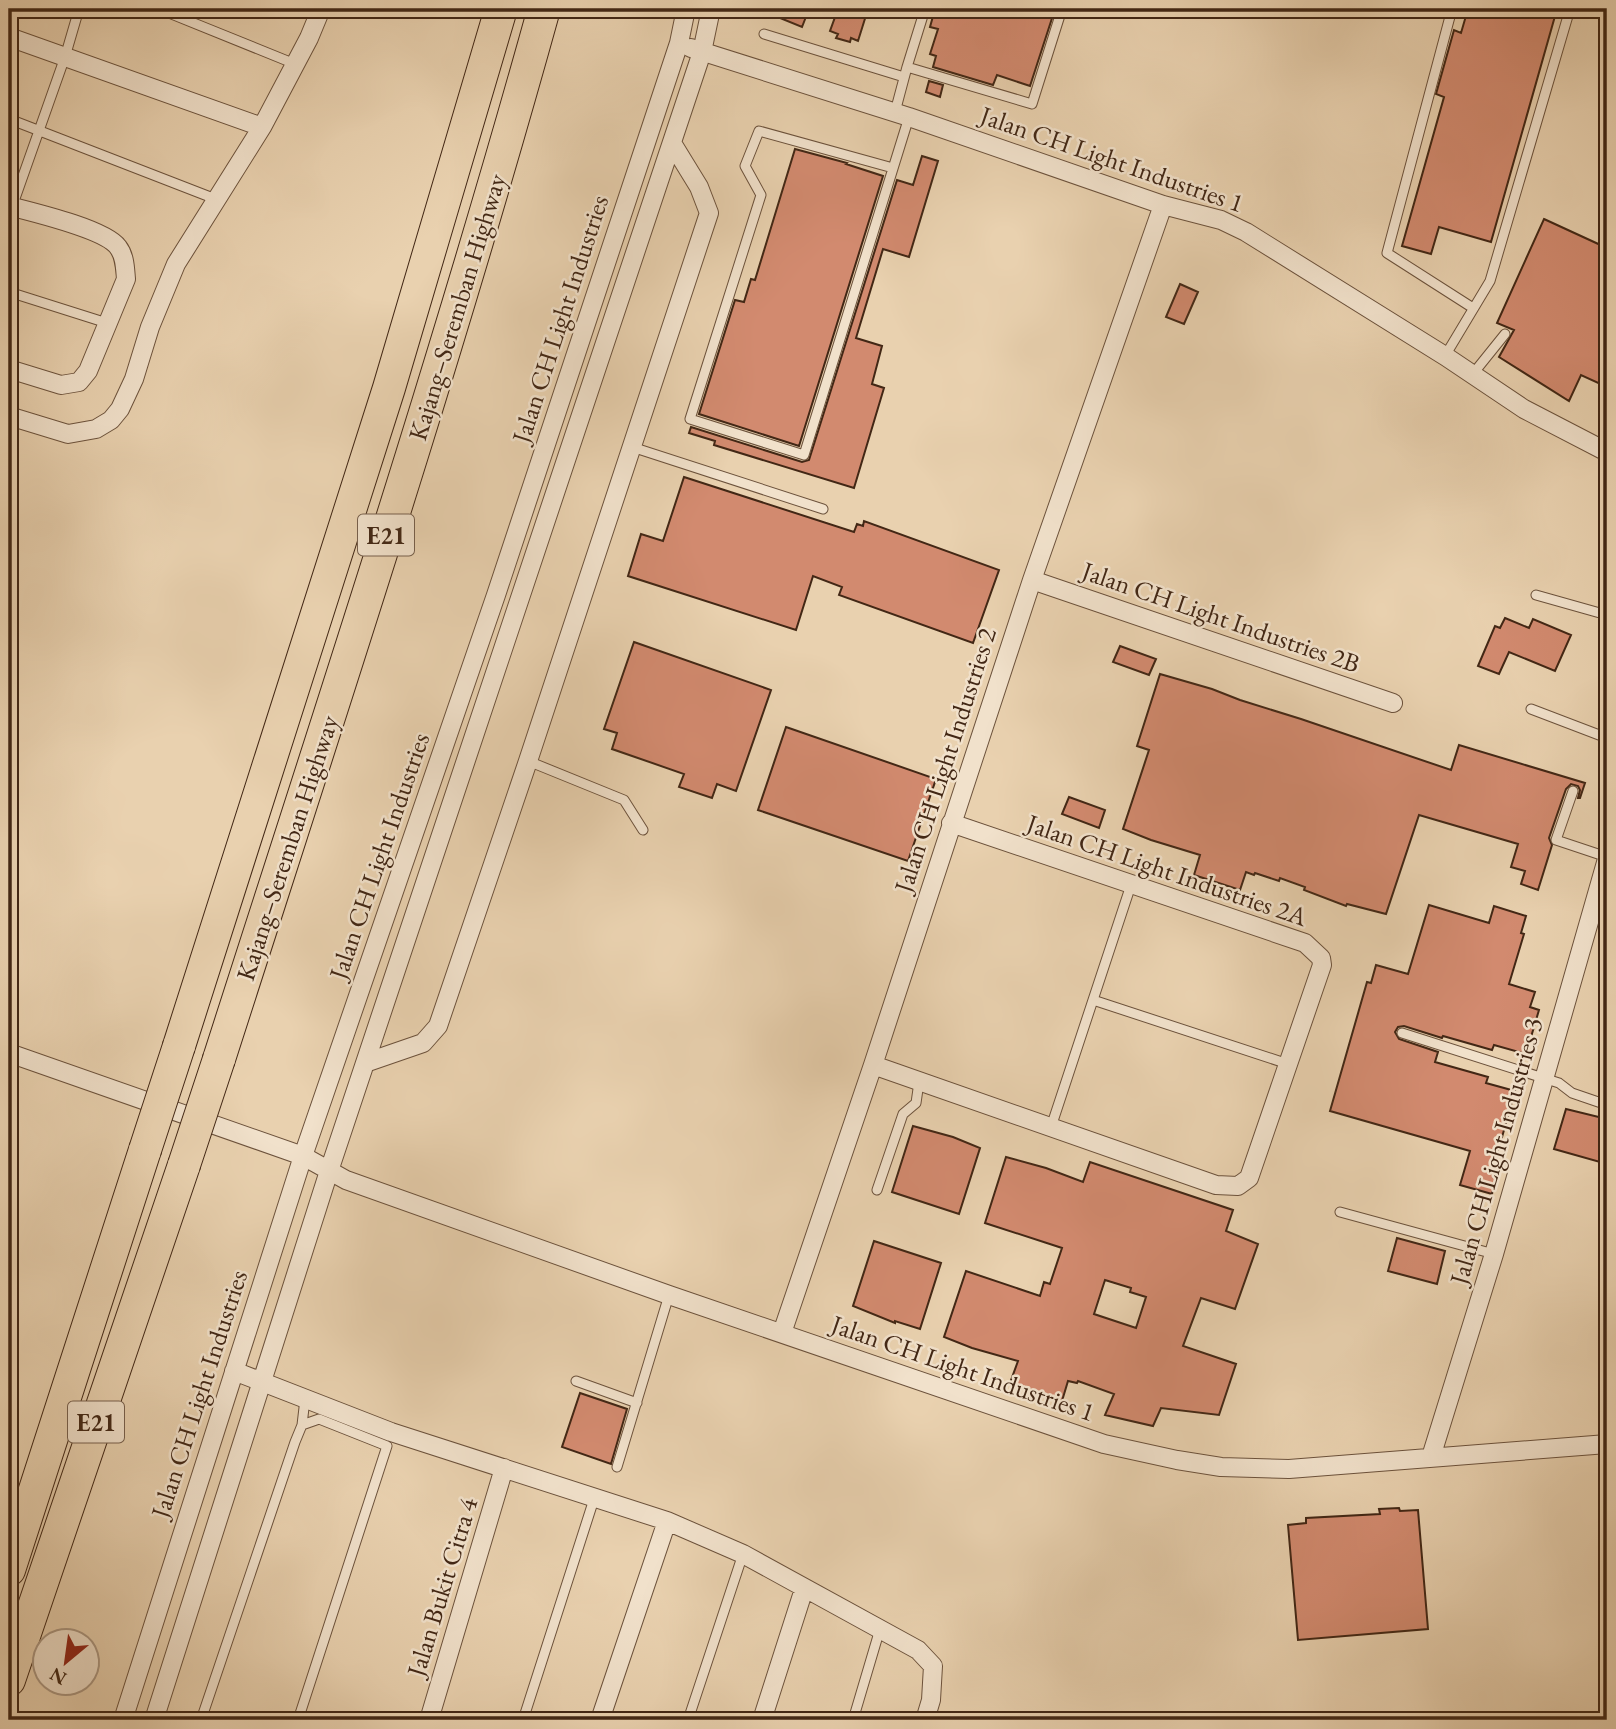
<svg xmlns="http://www.w3.org/2000/svg" width="1616" height="1729" font-family="'EB Garamond',serif">
	<rect width="100%" height="100%" fill="#e9d1af"/>
	<filter id="stains"><feTurbulence type="fractalNoise" baseFrequency=".00286" numOctaves="4"/><feColorMatrix values="0 0 0 0 .2 0 0 0 0 .09 0 0 0 0 .02 0 0 0 .5 -.17"/></filter>
	<radialGradient id="worn" r=".72"><stop offset=".6" stop-color="#630" stop-opacity="0"/><stop offset="1" stop-color="#630" stop-opacity=".3"/></radialGradient>
	<path fill="#d28a6f" stroke="#422715" stroke-width="2" fill-rule="evenodd" d="M758 9H809L802 27Z
		M838 9H868L858 41 851 38 850 42 836 38 838 34 830 31Z
		M935 9H1055L1030 86 997 75 993 85 933 67 936 56 930 54 938 29 930 27Z
		M1468 9H1557L1491 242 1439 227 1431 254 1402 246 1444 97 1436 94 1454 30 1461 33Z
		M929 81 943 85 940 97 926 92Z
		M795 149 847 163 846 164 883 176 799 446 699 414 735 300 744 302 751 279 755 280Z
		M922 156 938 161 909 257 883 249 856 338 882 346 872 384 884 388 854 488 714 445 715 441 689 433 691 427 802 462 809 460 897 180 913 185Z
		M1544 219 1607 248V387L1581 375 1569 401 1499 357 1514 330 1497 323Z
		M1180 284 1198 292 1184 324 1166 317Z
		M684 477 854 532 857 524 863 526 864 521 999 570 973 643 839 595 842 587 813 576 796 630 628 576 641 534 663 541Z
		M1505 618 1529 628 1533 619 1571 635 1555 671 1509 652 1499 674 1478 666 1495 626 1500 628Z
		M634 642 771 690 736 791 717 784 712 798 679 787 684 774 612 749 617 733 604 729Z
		M1120 646 1156 659 1149 675 1113 662Z
		M1160 674 1212 689 1240 700 1301 719 1451 770 1459 745 1585 783 1580 798H1578L1580 790 1578 786 1571 784 1566 789 1549 838 1552 845 1538 890 1521 884 1525 871 1511 867 1518 844 1419 815 1386 914 1347 904 1346 906 1304 890 1305 887 1280 878 1279 881 1255 873 1254 875 1246 872 1240 890 1194 875 1200 855 1151 840 1123 829 1149 750 1137 746Z
		M786 727 936 779 908 861 758 810Z
		M1069 797 1105 810 1099 828 1062 814Z
		M1429 905 1489 923 1494 906 1526 916 1521 933 1524 934 1509 984 1535 992 1530 1007 1539 1010 1526 1054 1494 1045 1492 1050 1443 1036 1442 1038 1404 1026 1398 1027 1395 1032 1399 1039 1438 1052 1435 1062 1488 1077 1486 1083 1515 1091 1495 1162 1500 1163 1492 1194 1460 1185 1470 1151 1330 1111 1367 982 1371 983 1376 965 1408 974Z
		M1566 1109 1607 1119V1164L1554 1149Z
		M913 1126 953 1137 980 1148 959 1214 892 1192Z
		M1006 1157 1046 1168 1083 1182 1090 1162 1233 1210 1226 1231 1258 1244 1235 1309 1201 1298 1183 1346 1236 1364 1219 1415 1161 1408 1153 1426 1105 1415 1114 1394 1078 1381 1077 1383 1068 1381 1062 1401 1010 1383 1018 1361 972 1348 944 1337 966 1271 1040 1296 1044 1282 1050 1284 1062 1248 985 1223ZM1105 1280 1131 1288 1130 1292 1146 1297 1136 1328 1094 1314Z
		M1397 1238 1445 1251 1437 1284 1388 1271Z
		M874 1241 941 1263 920 1329 895 1321V1323L853 1306Z
		M580 1393 627 1409 611 1464 562 1447Z
		M1399 1508 1400 1511 1418 1510 1428 1629 1298 1640 1288 1525 1306 1523V1518L1380 1514 1379 1509Z"/>
	<g fill="none" stroke-linecap="round" stroke-linejoin="round">
		<g stroke="#6c523c" stroke-width="11">
			<path id="service" d="M159 9 295 64
				M1452 9 1387 253 1473 308
				M764 34 904 77
				M907 67 925 9
				M895 112 907 67 1032 104 1062 9
				M9 119 218 200
				M893 168 759 131 745 166 761 195 690 419 804 455 909 117
				M12 207 65 57 79 9
				M9 292 107 323
				M1445 356 1490 281 1570 9
				M1472 375 1505 334
				M632 447 823 509
				M1536 595 1607 615
				M1531 709 1607 738
				M528 761 624 800 643 830
				M1573 791 1556 840 1607 857
				M1093 1000 1288 1064
				M1402 1033 1559 1083 1572 1093 1607 1105
				M1051 1127 1131 885
				M877 1190 903 1114 916 1103 919 1082
				M1340 1212 1494 1254
				M576 1381 637 1403
				M302 1425 305 1399
				M617 1467 669 1295
				M201 1720 295 1442 302 1425 319 1419 387 1446 298 1720
				M523 1720 595 1496
				M688 1720 743 1554
				M853 1720 880 1629"/>
		</g>
		<g stroke="#6c523c" stroke-width="20">
			<path id="minor" d="M9 37 262 127
				M691 48 909 117 1163 205 1221 220 1246 232 1445 356 1524 409 1607 452
				M9 206C32 212 105 229 118 247 125 256 125 268 126 279L88 371 79 382 61 385 9 369
				M9 416 68 434 96 429 111 420 120 409 134 379 150 327 176 264 262 127 309 38 321 9
				M1032 580 1393 703
				M9 1053 303 1156 346 1180 669 1295 1104 1444 1177 1460 1221 1467 1289 1469 1607 1444
				M365 1063 423 1043 438 1026 528 761 709 213 699 187 672 143
				M873 1065 1216 1185 1238 1186 1249 1178 1322 965 1321 958 1305 943 951 823
				M782 1333 873 1065 1032 580 1163 205
				M234 1371 391 1432 667 1521 743 1554 918 1650 933 1666 931 1700 925 1720
				M1431 1457 1494 1254 1607 859
				M123 1720 303 1156 496 595 679 43 686 9
				M154 1720 329 1171 702 52 711 9
				M429 1720 504 1468
				M600 1720 667 1521
				M762 1720 804 1589"/>
		</g>
		<g stroke="#422715" stroke-width="34">
			<path id="motorway" d="M179 1046 389 388 501 9
				M219 1059C331 710 446 362 544 9
				M9 1570 145 1150
				M9 1680 184 1165"/>
		</g>
		<use href="#service" stroke="#f1e1cb" stroke-width="9"/>
		<use href="#minor" stroke="#f1e1cb" stroke-width="18"/>
		<use href="#motorway" stroke="#e9d1af" stroke-width="32"/>
		<g stroke="#422715" stroke-width="34" stroke-linecap="butt">
			<path id="motorway-bridge" d="M145 1150 179 1046
				M184 1165 219 1059"/>
		</g>
		<use href="#motorway-bridge" stroke="#e9d1af" stroke-width="32"/>
	</g>
	<g text-anchor="middle" dominant-baseline="central" stroke-width="5" stroke-linejoin="round" paint-order="stroke">
		<g fill="#f1e1cb" stroke="#765f4c" stroke-width="2">
			<rect x="358" y="514.5" width="56" height="41" rx="5"/>
			<rect x="68" y="1401.5" width="56" height="41" rx="5"/>
		</g>
		<g font-size="24" font-weight="bold" fill="#422715">
			<text x="386" y="535">E21</text>
			<text x="96" y="1422">E21</text>
		</g>
		<g font-size="26" fill="#422715" stroke="#f1e1cb">
			<text transform="translate(1112 159) rotate(19)">Jalan CH Light Industries 1</text>
			<text transform="translate(457 307) rotate(-73)">Kajang–Seremban Highway</text>
			<text transform="translate(560 319) rotate(-72)">Jalan CH Light Industries</text>
			<text transform="translate(1221 617) rotate(19)">Jalan CH Light Industries 2B</text>
			<text transform="translate(945 760) rotate(-72)">Jalan CH Light Industries 2</text>
			<text transform="translate(287 848) rotate(-72)">Kajang–Seremban Highway</text>
			<text transform="translate(379 856) rotate(-71)">Jalan CH Light Industries</text>
			<text transform="translate(1167 870) rotate(19)">Jalan CH Light Industries 2A</text>
			<text transform="translate(1496 1151) rotate(-74)">Jalan CH Light Industries 3</text>
			<text transform="translate(963 1368) rotate(19)">Jalan CH Light Industries 1</text>
			<text transform="translate(199 1394) rotate(-72)">Jalan CH Light Industries</text>
			<text transform="translate(442 1587) rotate(-73)">Jalan Bukit Citra 4</text>
		</g>
	</g>
	<rect width="1616" height="1729" fill="none" stroke="#e9d1af" stroke-width="35"/>
	<rect x="10" y="10" width="1595" height="1708" fill="none" stroke="#422715" stroke-width="3.5"/>
	<rect x="18" y="18" width="1581" height="1694" fill="none" stroke="#422715" stroke-width="2"/>
	<g transform="translate(66 1662) rotate(209)"><circle r="33" fill="#f1e1cb" stroke="#ab9782" stroke-width="2"/>
	<path d="M0-5L12 26L0 18L-12 26Z" fill="#8f2418"/>
	<text y="-10" font-size="19" font-weight="bold" text-anchor="middle" fill="#422715">N</text>
	</g>
	<rect width="100%" height="100%" filter="url(#stains)"/>
	<rect width="100%" height="100%" fill="url(#worn)"/>
</svg>
